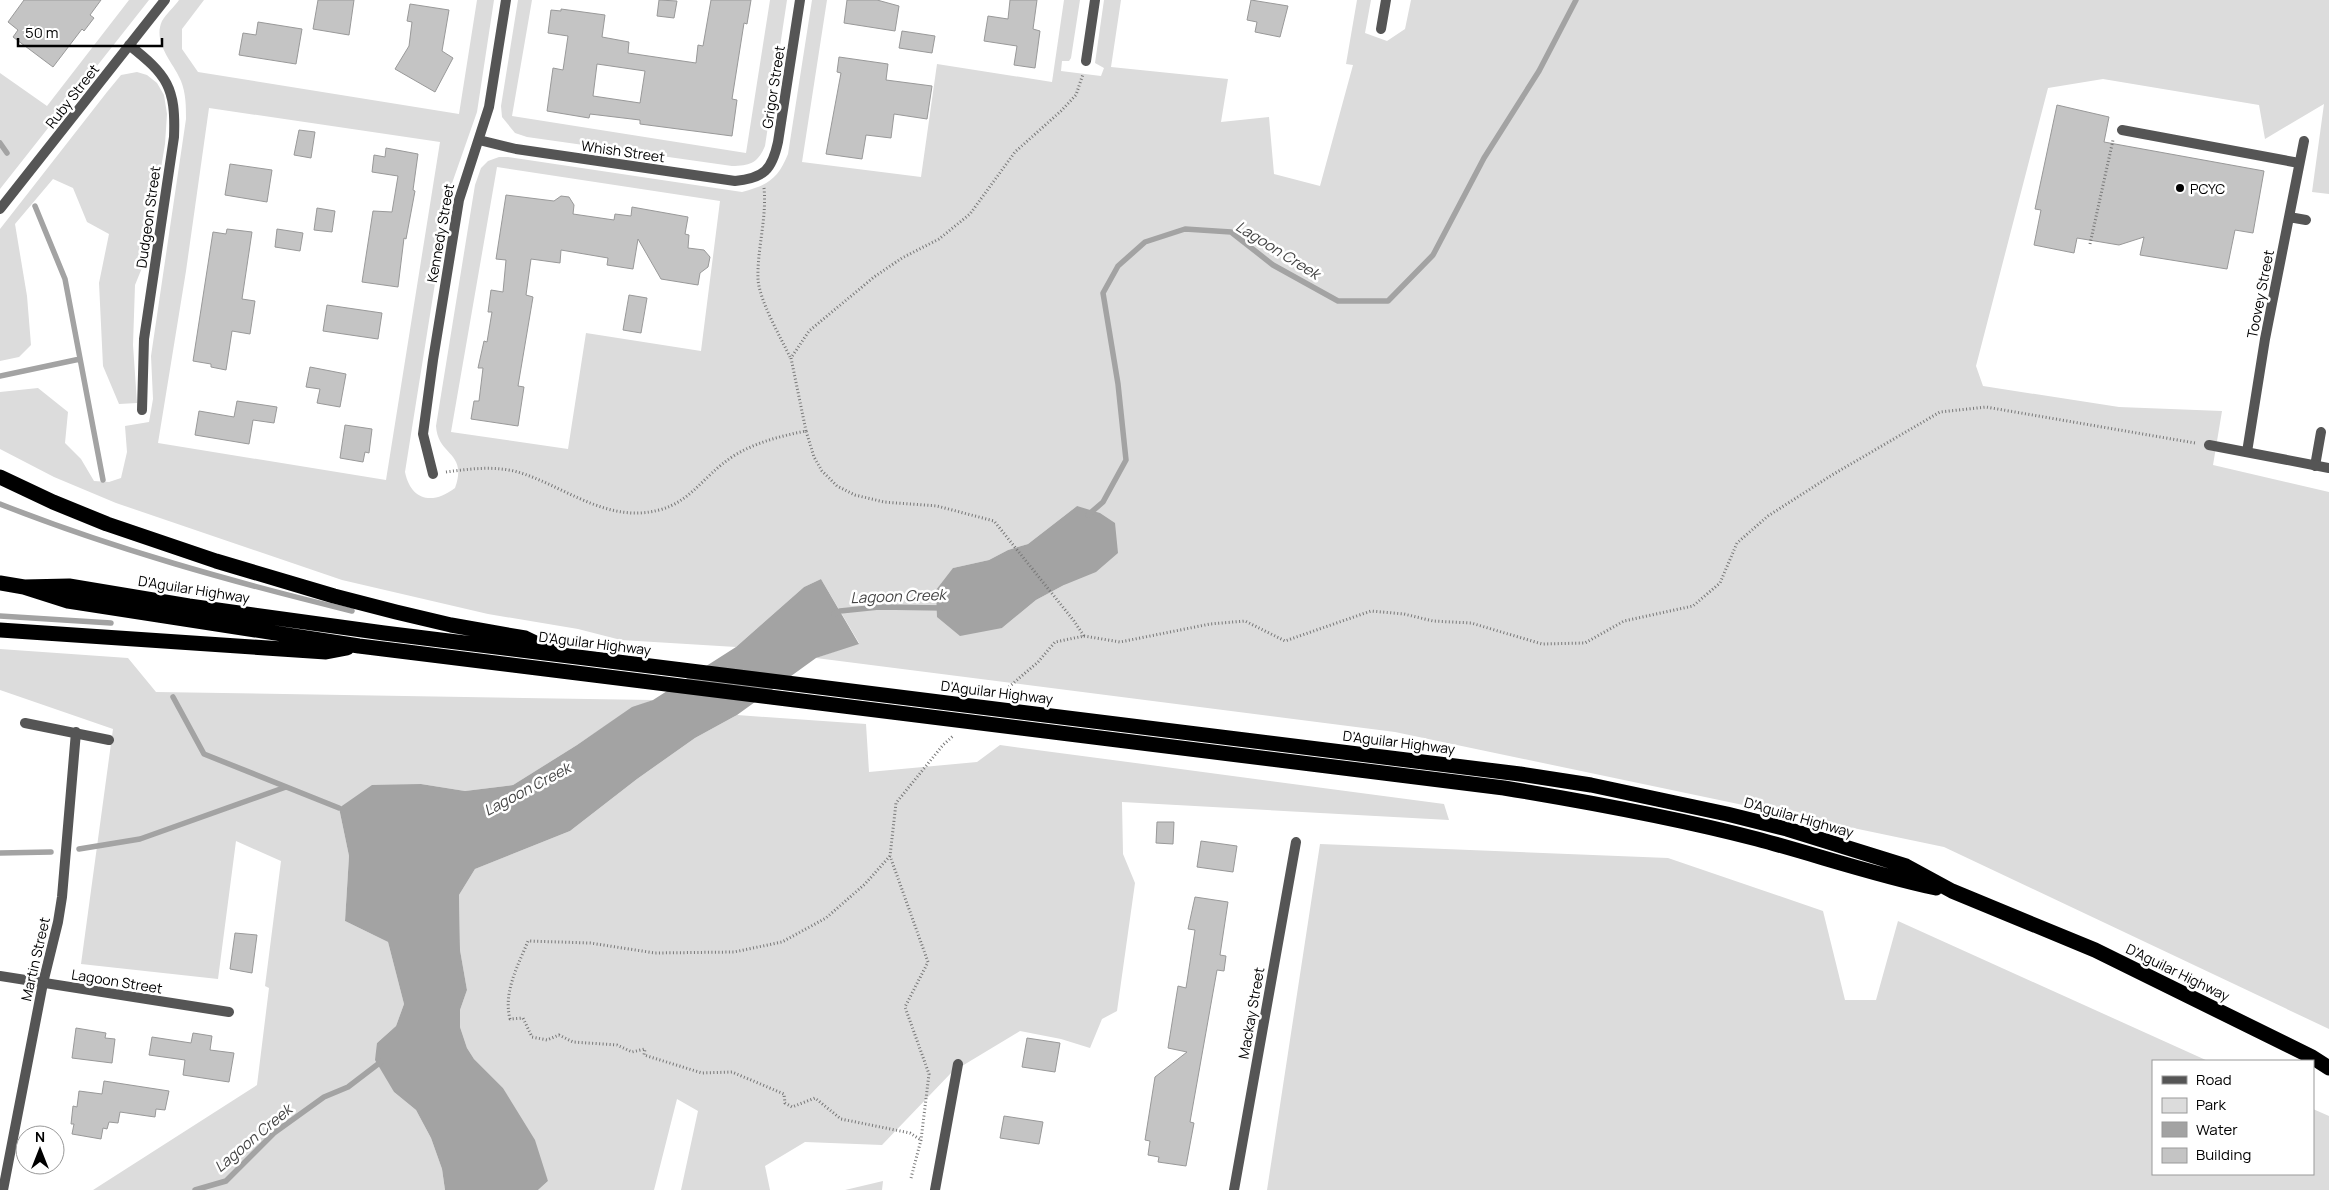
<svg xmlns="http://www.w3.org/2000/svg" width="2329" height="1190" font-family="Manrope,sans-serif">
	<rect width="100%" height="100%" fill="#fff"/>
	<path fill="#dcdcdc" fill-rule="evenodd" d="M129 0H149L0 189V73L47 106Z
		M179 0H204L182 29V49L198 72 459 114 477 0H494L477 112 450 189 405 472C411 501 433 505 455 488 468 451 438 457 436 426L475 185 481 168 488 161 499 157H508L742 192C768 185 778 179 788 154L812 0H827L802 162 921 177 937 64 1052 82 1064 0H1080L1071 58 1069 61H1062L1061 71 1101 76 1104 68 1095 63 1104 0H1121L1111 67 1228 79 1221 122 1269 117 1274 174 1320 186 1353 65 1346 64 1357 0H1371L1365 33 1387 41 1405 29 1411 0H2329V194L2312 192 2324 104 2265 139 2259 105 2103 79 2048 88 1976 366 1983 386 2119 407 2222 411 2213 465 2329 492V1029L1944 847 1395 732 816 658 859 643 821 579 804 587 736 647 621 640 578 629 488 614 342 580 116 503 54 477 0 449V392L38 388 68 412 65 443 81 459 94 481 109 482 121 478 127 452 125 426 149 422 153 399 151 356 186 119C186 106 186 94 181 81 174 63 152 43 162 21 166 14 174 7 179 0ZM209 108 440 142 386 480 158 443 186 271ZM497 167 720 201 701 351 586 333 568 449 451 432ZM1077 506 1064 585 1036 600 1002 628 953 568 989 560 1008 550 1028 544Z
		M518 0H532L512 116 746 153 770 0H787L765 146C758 163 750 166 732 166L527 137 515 133 502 117 501 106Z
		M137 72 147 75 157 83 164 95 167 114 165 144 146 258 135 285 133 345 137 403 119 404 103 366 99 283 109 234 87 222 73 188 53 179 15 224 27 296 31 345 19 357 0 361V229L107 92 121 75Z
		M0 649 128 658 156 692 653 700 632 708 577 745 513 785 465 791 421 784 339 808 349 856 345 921 388 942 404 1004 396 1026 377 1043 394 1092 416 1110 431 1138 442 1169 445 1190H93L257 1085 269 988 265 986 281 861 236 841 218 979 81 964 113 729 0 690Z
		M737 715 866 724 869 772 977 762 1000 745 1444 804 1449 820 1122 802 1123 854 1135 883 1117 1011 1102 1019 1090 1048 1061 1039 1020 1031 952 1072 882 1145 805 1142 765 1166 770 1190H681L698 1111 677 1099 654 1190H538L548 1181 503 1088 474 1059 467 1048 460 1027V1010L467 990 460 950 459 895 475 869 570 831 637 779 695 738Z
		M1320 844 1668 858 1823 911 1845 1000H1876L1898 921 2208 1061H2153V1174H2313V1109L2329 1116V1190H1267Z
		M883 1181 882 1190H845Z"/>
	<path fill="#a3a3a3" d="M1077 506 1100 513 1115 523 1118 553 1096 572 1064 585 1036 600 1002 628 960 636 937 617 936 590 953 568 989 560 1008 550 1028 544Z
		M821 579 859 644 816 658 737 715 695 738 637 779 570 831 475 869 459 895 460 950 467 990 460 1010V1027L467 1048 474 1059 503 1088 535 1140 548 1181 538 1190H445L442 1169 431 1138 416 1110 394 1092 375 1060 377 1043 396 1026 404 1004 388 942 345 921 349 856 339 808 372 785 421 784 465 791 513 785 577 745 632 707 653 700 736 647 804 587Z"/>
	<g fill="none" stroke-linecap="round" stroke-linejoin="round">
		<path stroke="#a3a3a3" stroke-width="5.5" d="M0 143 7 153
			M35 206 65 279 103 480
			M0 376 80 359
			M0 504C114 549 233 582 352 611
			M1088 515 1103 502 1126 460 1118 384 1103 293 1118 266 1145 242 1185 229 1231 232 1273 265 1338 301H1388L1433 255 1484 158 1539 71 1576 0
			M834 614 840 611 879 607 944 608
			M0 616 111 623
			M173 697 204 754 339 808
			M79 849 140 839 286 787
			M0 853 51 852
			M195 1190 226 1181 274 1133 324 1097 348 1087 382 1061"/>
	</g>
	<path fill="#c4c4c4" stroke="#999" fill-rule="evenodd" d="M24 0H101L90 15 94 18 84 31 82 29 53 67 13 37 18 30 8 22Z
		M318 0H354L349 35 313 29Z
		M659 0 677 1 674 18 657 16Z
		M711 0H751L747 24 744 23 732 99 737 100 732 136 640 124V120L590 114 589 118 547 111 553 68 563 70 568 36 548 33 551 10 561 11V9L605 15 602 37 629 42 628 53 696 63 698 45 703 46ZM597 64 645 71 640 103 593 96Z
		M847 0H877L899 6 895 31 844 23Z
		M1010 0H1037L1033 29 1040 31 1035 68 1014 65 1017 46 984 41 988 16 1008 19Z
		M1251 0 1288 6 1280 37 1255 32 1257 22 1247 20Z
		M410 4 449 10 442 51 453 58 435 92 395 69 409 46 412 22 407 21Z
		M258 22 302 29 296 64 239 55 243 33 256 35Z
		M902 31 935 36 932 53 899 48Z
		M839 57 888 64 886 80 932 86 927 119 894 114 891 138 866 135 862 159 826 154 841 73 837 72Z
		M2057 105 2109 117 2104 142 2264 171 2253 233 2235 230 2227 269 2140 255 2144 237 2119 245 2077 238 2074 253 2034 245 2041 210 2035 209Z
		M299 130 315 132 311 158 294 155Z
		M386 148 418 154 413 190 415 191 406 239 404 238 398 287 362 282 373 211 392 212 398 176 372 172 374 155 385 157Z
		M230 164 272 170 267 202 225 195Z
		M506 195 554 201 561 196 569 197 574 205 573 214 614 220 615 214 631 216 632 207 688 217 685 234 689 235 688 248 704 250 710 257 708 267 700 273 698 285 661 279 638 239 633 269 607 265 608 258 561 250 560 263 531 259 526 295 533 297 518 386 524 387 518 426 471 419 474 401H479L483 368H478L484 341 487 342 492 312H488L491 290 503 292 506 260 496 259Z
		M317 208 335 211 332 232 314 230Z
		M227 229 252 232 242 299 255 301 250 334 232 331 226 370 211 367V364L193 361 213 232 226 234Z
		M277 229 303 233 300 251 275 247Z
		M629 295 647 298 641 333 623 330Z
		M327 305 382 313 378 339 323 331Z
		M310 367 346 374 340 407 317 403 320 389 306 387Z
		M237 401 277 407 274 423 253 420 249 444 195 435 199 411 234 417Z
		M345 425 372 429 369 453 365 452 363 462 340 458Z
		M1157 822H1174L1173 844 1156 843Z
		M1201 841 1237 846 1233 872 1197 867Z
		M1195 897 1228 902 1220 955 1226 956 1224 971 1217 970 1190 1122 1194 1123 1186 1166 1158 1162 1159 1157 1148 1155 1150 1141 1145 1140 1155 1077 1187 1052 1168 1048 1178 986 1186 988 1195 930 1188 929Z
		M235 933 257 935 252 973 230 969Z
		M76 1028 106 1033 105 1038 115 1039 112 1063 72 1058Z
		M193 1033 212 1036 210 1050 234 1053 229 1082 183 1075 185 1060 149 1055 152 1037 191 1043Z
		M1027 1038 1060 1043 1055 1072 1022 1067Z
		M104 1081 169 1091 165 1110 156 1109 155 1117 120 1112 118 1123 109 1122 107 1129 103 1128 101 1139 72 1134 74 1124H71L73 1106 77 1107 79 1091 102 1094Z
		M1004 1116 1043 1122 1039 1144 1000 1138Z"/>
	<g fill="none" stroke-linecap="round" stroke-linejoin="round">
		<path stroke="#777" stroke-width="3" stroke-dasharray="1 2.5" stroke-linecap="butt" d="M764 188C767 218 757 249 758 279 759 300 781 338 790 357
			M2090 244 2113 140
			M806 431 791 358 809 331 874 277 902 258 939 239 970 214 1015 152 1061 111 1076 95 1083 74
			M446 472C469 469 491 466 514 471 556 482 595 515 640 513 690 510 698 478 735 455 757 442 781 436 806 431L814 457 822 471 837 486 855 495 884 502 937 506 994 521 1074 621 1084 636 1055 642 1038 662 1003 692
			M1084 636 1120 642 1210 624 1245 621 1285 641 1371 611 1404 614 1433 621 1471 623 1542 644 1585 643 1624 621 1693 606 1720 583 1737 543 1768 516 1832 475 1940 412 1986 407 2195 443
			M890 856 865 884 826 918 782 942 734 952 655 953 590 943 528 941C518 966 503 992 510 1019L523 1018 532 1037 547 1040 559 1035 573 1042 617 1045 632 1052 645 1049 644 1055 702 1073 732 1072 784 1094 785 1103 792 1107 815 1098 841 1119 910 1133 921 1140
			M911 1178 921 1140 929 1074 905 1007 928 962 890 856 896 803 943 745 953 736"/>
		<path stroke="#555" stroke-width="10" d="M2122 130 2299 163
			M2289 217 2306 220
			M2247 452 2265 339 2304 141
			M2315 466 2321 432
			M25 723 109 740
			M43 983 58 922 62 897 76 732"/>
		<path stroke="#555" stroke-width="10" d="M1381 29 1386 0
			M129 45C167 75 176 87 174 137L144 339 142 410
			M1086 61 1095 0
			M479 140 516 149 735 181C764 178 772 170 778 142L800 0
			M0 209 165 0
			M2209 445 2329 468
			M433 474 423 434 433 360 459 200 489 107 506 0
			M0 976 229 1012
			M3 1190 43 983
			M935 1190 958 1064
			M1234 1190 1296 842"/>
		<path stroke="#000" stroke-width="15" d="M0 477 53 502 107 524 216 561 334 596 396 612 451 625 525 638 548 649
			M0 583 24 587 68 601 359 646 1504 788C1589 802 1673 817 1757 839 1817 855 1875 875 1936 888
			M24 587 69 586 189 606 384 633 1520 774 1591 785 1727 814 1787 829 1906 866 1952 891 2095 950 2312 1057 2329 1068
			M0 630 326 652 347 648"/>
	</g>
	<circle fill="#000" stroke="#fff" stroke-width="2" cx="2180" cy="188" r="5"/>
	<g text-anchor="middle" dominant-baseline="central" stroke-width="5" stroke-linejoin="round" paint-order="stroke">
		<g font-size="14" fill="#000" stroke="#fff">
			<text transform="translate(773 87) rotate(-81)">Grigor Street</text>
			<text transform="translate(72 96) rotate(-52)">Ruby Street</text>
			<text transform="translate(623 151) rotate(8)">Whish Street</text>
			<text transform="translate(148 217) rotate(-82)">Dudgeon Street</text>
			<text transform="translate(440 233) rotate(-80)">Kennedy Street</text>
			<text transform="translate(2260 294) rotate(-79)">Toovey Street</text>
			<text transform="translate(194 589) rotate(9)">D'Aguilar Highway</text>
			<text transform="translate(595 643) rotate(7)">D'Aguilar Highway</text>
			<text transform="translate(997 692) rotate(7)">D'Aguilar Highway</text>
			<text transform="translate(1399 742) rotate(7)">D'Aguilar Highway</text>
			<text transform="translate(1799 817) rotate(16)">D'Aguilar Highway</text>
			<text transform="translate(35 959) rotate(-77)">Martin Street</text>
			<text transform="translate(2178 972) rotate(26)">D'Aguilar Highway</text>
			<text transform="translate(117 981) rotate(9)">Lagoon Street</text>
			<text transform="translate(1251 1013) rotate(-80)">Mackay Street</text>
		</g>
		<g font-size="14" fill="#000" stroke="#fff" text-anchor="start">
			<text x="2190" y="188">PCYC</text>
		</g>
		<g font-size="15" font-style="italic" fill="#444" stroke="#fff">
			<text transform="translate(1278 250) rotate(32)">Lagoon Creek</text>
			<text transform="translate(898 596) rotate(-2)">Lagoon Creek</text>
			<text transform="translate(527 789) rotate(-28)">Lagoon Creek</text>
			<text transform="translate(253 1138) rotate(-40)">Lagoon Creek</text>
		</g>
	</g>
	<rect x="2152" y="1060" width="162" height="115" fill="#ffffff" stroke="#999999"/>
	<rect x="2162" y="1076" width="25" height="8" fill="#555555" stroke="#999999"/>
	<text x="2196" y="1085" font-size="15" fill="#000000">Road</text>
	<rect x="2162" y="1098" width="25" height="15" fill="#dcdcdc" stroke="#999999"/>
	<text x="2196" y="1110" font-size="15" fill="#000000">Park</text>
	<rect x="2162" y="1122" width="25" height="15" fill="#a3a3a3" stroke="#999999"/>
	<text x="2196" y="1135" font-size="15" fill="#000000">Water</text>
	<rect x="2162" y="1148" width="25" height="15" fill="#c4c4c4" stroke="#999999"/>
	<text x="2196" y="1160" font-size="15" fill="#000000">Building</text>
	<g transform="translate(40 1150)"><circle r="24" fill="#ffffff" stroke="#999999"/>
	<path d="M0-4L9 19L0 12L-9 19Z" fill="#000000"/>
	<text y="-8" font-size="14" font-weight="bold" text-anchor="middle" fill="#000000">N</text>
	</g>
	<path d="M18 38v8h144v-8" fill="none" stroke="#000000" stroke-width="2.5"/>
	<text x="25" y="38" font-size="15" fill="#000000" stroke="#ffffff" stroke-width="4" paint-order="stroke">50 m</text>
</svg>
